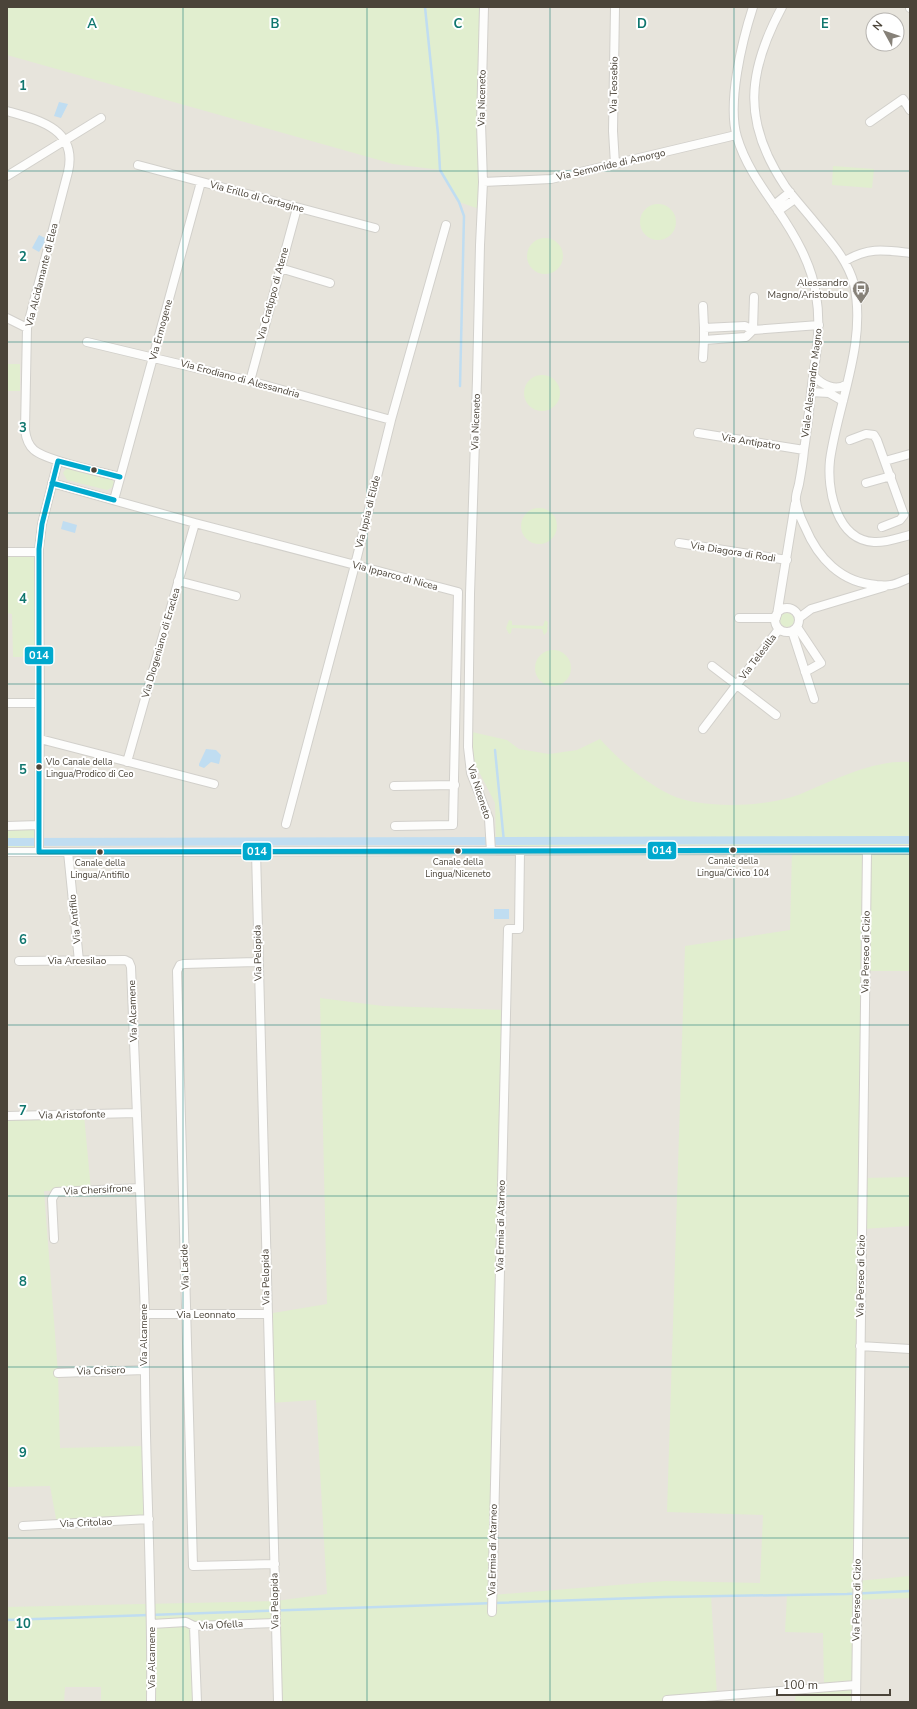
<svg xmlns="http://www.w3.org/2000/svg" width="917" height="1709" font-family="'Nunito Sans',sans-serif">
	<rect width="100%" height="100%" fill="#f4f2ee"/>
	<path fill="#e7e4dc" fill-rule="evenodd" d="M7 7H910V1702H7ZM873 20H897V44H873Z"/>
	<path fill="#e1eecf" d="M7 7H484L482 210 459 202 440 170 393 164 7 55Z
		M833 166 874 169 872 188 832 185Z
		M640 222a18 18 0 1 1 36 0a18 18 0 1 1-36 0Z
		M527 256a18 18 0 1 1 36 0a18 18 0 1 1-36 0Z
		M7 364H20V391H7Z
		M524 393a18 18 0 1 1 36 0a18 18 0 1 1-36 0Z
		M71 467 112 479 114 482 113 487 107 490 67 480 63 473 65 470Z
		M521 526a18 18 0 1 1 36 0a18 18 0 1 1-36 0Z
		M7 552H39L40 657H13L12 614 7 613Z
		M780 620a7 7 0 1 1 14 0a7 7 0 1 1-14 0Z
		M509 620 512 621V625L543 626 545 620 548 622 547 632 544 635 542 629 512 628 511 633 509 634 506 628Z
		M535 668a18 18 0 1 1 36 0a18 18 0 1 1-36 0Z
		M472 732 507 740 519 749 549 754 577 750 600 739C620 761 644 782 671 795 704 810 770 807 803 793 837 779 872 760 910 762V847H502L496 843 495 803 471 756Z
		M39 825V852H7V826Z
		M910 850V971H866L863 1178 910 1177V1226L862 1229 857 1581 910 1576V1598L857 1600V1702H795L796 1690 824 1687 823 1633 785 1632 787 1595 711 1596 717 1696 667 1702H278L276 1623 194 1626 197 1702H101V1687H65L64 1702H7V1607L276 1601 327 1594 316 1400 270 1403 267 1314 327 1304 320 998 383 1006 506 1010 492 1595 666 1581 760 1583 763 1515 667 1512 685 946 790 930 792 851Z
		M84 1115 91 1190 44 1191 58 1373 60 1448 147 1446 149 1519 57 1524 50 1486 7 1487V1116Z"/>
	<path fill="#c0ddf1" d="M59 102 68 104 61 118 54 116Z
		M39 235 47 239 39 252 32 248Z
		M63 521 77 525 75 533 61 529Z
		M206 749 216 750 221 755 219 764 211 762 204 768 199 766V764Z
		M494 909H509V919H494Z"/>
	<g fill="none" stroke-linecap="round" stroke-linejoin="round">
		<path stroke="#c0ddf1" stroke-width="2.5" d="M425 7 438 134 440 170 459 202 464 216 460 386
			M495 750 504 842
			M7 1620 665 1597 847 1594 910 1591"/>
		<path stroke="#c0ddf1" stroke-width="8" d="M7 842 910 840"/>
		<g stroke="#d2d0cb" stroke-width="10">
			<path id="minor" d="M484 7 481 124 483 182 480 245 477 379 470 594 468 747 471 773 489 819 491 851
				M753 7C742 41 727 103 737 137 745 164 761 186 777 209 794 234 812 264 816 295 822 328 815 360 811 393 809 412 807 431 804 450 803 462 801 473 799 484 798 489 795 496 796 501 797 509 801 519 805 527 818 558 841 583 877 585 881 585 886 586 891 585 897 584 904 580 910 578
				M782 7C747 72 742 122 785 186 793 197 803 208 812 219 828 239 847 258 854 284 867 343 838 403 830 460 827 489 836 540 874 542 885 543 898 538 910 535
				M910 7V8
				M7 111C39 120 78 129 68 172L27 328 25 430C26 438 28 445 34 450 47 461 101 472 120 477
				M870 122 903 99 910 110
				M615 164 613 131 615 7
				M138 165 375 228
				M7 176 101 118
				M483 182 551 179 736 135
				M774 205 790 192
				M778 211 795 199
				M845 261C869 247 884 250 910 253
				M280 268 330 283
				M754 297 753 330 746 337 704 340V328L745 326 753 330 819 325
				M703 306 704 328
				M7 318 27 328
				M87 342 250 381 391 420
				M703 358 704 340
				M814 376C822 385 836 392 847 384
				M250 381 297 208
				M811 392 829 393 843 401
				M698 433 804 450
				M850 440 866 434 874 435 877 440 904 515 900 520 882 527
				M885 461 910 454
				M52 483 195 523 458 592 453 825 395 826
				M866 483 891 476
				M114 500 201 182
				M679 543 787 560
				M7 552H39
				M178 581 236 596
				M775 620a12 12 0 1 1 24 0a12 12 0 1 1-24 0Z
				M777 615 795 504
				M739 618H776
				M799 618 811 609 884 587
				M797 627 821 663 805 672
				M792 631 814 699
				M712 666 776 715
				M7 703H40
				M703 729 779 629
				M40 739 214 784
				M127 762 195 523
				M394 786 455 785
				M286 824 355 565 391 420 446 225
				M7 826 39 825
				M7 852 910 850
				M39 852 40 703 39 549 42 524 58 461
				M68 852 79 961
				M256 852 278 1702
				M19 961 125 960 129 962 131 967 145 1314C143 1444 153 1573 151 1702
				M259 962 184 964 180 965 177 971 193 1566 275 1564
				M7 1116 137 1113
				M54 1239 52 1199 56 1192 140 1188
				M145 1314H267
				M860 1346 910 1349
				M58 1373 144 1370
				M23 1526 149 1519
				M492 1612 508 929H519L520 851
				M152 1624 186 1622 194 1626 276 1623
				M194 1626 197 1702
				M667 1700 855 1685
				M856 1702 867 851"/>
		</g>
		<use href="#minor" stroke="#fdfdfc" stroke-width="8"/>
		<g stroke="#fff" stroke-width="8">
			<path id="bus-1" d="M58 461 120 477
				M52 483 114 500
				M39 852 910 850
				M39 852V549L42 524 58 461"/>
		</g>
		<use href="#bus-1" stroke="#00a9ce" stroke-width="5"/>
	</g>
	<path fill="none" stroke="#0f766e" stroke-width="1" stroke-opacity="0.55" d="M183 7V1702M367 7V1702M550 7V1702M734 7V1702M7 171H910M7 342H910M7 513H910M7 684H910M7 854H910M7 1025H910M7 1196H910M7 1367H910M7 1538H910"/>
	<defs>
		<g id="bus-pin" transform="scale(0.9)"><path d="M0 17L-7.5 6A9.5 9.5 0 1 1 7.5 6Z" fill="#868178" stroke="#fff"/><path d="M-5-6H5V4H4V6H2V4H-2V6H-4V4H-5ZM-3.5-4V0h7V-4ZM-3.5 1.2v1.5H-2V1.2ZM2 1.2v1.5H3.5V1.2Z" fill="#fff"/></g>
	</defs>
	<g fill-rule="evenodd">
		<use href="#bus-pin" x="861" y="289"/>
	</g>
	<g fill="#4b4439" stroke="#fff" stroke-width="1.5">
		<circle cx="94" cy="470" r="3.5"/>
		<circle cx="39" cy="767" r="3.5"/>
		<circle cx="733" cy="850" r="3.5"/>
		<circle cx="458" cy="851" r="3.5"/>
		<circle cx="100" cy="852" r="3.5"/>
	</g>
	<g text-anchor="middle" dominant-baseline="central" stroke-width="4" stroke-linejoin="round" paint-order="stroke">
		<g font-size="9" fill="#4b4439" stroke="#fff">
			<text x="46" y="762" text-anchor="start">Vlo Canale della<tspan x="46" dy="12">Lingua/Prodico di Ceo</tspan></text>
			<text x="733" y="861">Canale della<tspan x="733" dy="12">Lingua/Civico 104</tspan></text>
			<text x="458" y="862">Canale della<tspan x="458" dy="12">Lingua/Niceneto</tspan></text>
			<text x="100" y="863">Canale della<tspan x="100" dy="12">Lingua/Antifilo</tspan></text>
		</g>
		<g font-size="10" fill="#4b4439" stroke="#fff">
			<text transform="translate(614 85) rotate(-89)">Via Teosebio</text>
			<text transform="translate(482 98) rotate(-89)">Via Niceneto</text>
			<text transform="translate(611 165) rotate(-13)">Via Semonide di Amorgo</text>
			<text transform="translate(257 197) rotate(15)">Via Erillo di Cartagine</text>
			<text transform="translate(42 275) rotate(-76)">Via Alcidamante di Elea</text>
			<text transform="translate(273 294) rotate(-75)">Via Cratippo di Atene</text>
			<text transform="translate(161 330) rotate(-75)">Via Ermogene</text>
			<text transform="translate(240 379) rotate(15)">Via Erodiano di Alessandria</text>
			<text transform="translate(812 383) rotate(-83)">Viale Alessandro Magno</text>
			<text transform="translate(476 422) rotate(-88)">Via Niceneto</text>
			<text transform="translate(751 442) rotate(9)">Via Antipatro</text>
			<text transform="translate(368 512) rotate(-76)">Via Ippia di Elide</text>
			<text transform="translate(733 552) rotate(9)">Via Diagora di Rodi</text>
			<text transform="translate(395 576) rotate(15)">Via Ipparco di Nicea</text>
			<text transform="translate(161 643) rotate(-74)">Via Diogeniano di Eraclea</text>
			<text transform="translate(758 657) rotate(-53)">Via Telesilla</text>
			<text transform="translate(479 792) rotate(72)">Via Niceneto</text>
			<text transform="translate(75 919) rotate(-96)">Via Antifilo</text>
			<text transform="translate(866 952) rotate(-89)">Via Perseo di Cizio</text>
			<text transform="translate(258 953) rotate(-91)">Via Pelopida</text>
			<text x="77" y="961">Via Arcesilao</text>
			<text transform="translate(133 1011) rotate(-92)">Via Alcamene</text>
			<text transform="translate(72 1115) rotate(-1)">Via Aristofonte</text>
			<text transform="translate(98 1190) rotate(-3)">Via Chersifrone</text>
			<text transform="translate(501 1226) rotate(-89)">Via Ermia di Atarneo</text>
			<text transform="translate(185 1267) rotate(-92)">Via Lacide</text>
			<text transform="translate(861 1276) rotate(-89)">Via Perseo di Cizio</text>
			<text transform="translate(266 1277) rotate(-91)">Via Pelopida</text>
			<text x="206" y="1315">Via Leonnato</text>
			<text transform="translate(144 1335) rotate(-90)">Via Alcamene</text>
			<text transform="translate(101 1371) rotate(-2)">Via Crisero</text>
			<text transform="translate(86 1523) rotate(-3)">Via Critolao</text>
			<text transform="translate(493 1550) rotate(-89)">Via Ermia di Atarneo</text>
			<text transform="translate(857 1600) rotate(-89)">Via Perseo di Cizio</text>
			<text transform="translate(275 1601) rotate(-91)">Via Pelopida</text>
			<text transform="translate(221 1625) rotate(-3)">Via Ofella</text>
			<text transform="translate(152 1658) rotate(-90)">Via Alcamene</text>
		</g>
		<g font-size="10" fill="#4b4439" stroke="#fff" text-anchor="end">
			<text x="848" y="283">Alessandro<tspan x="848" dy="12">Magno/Aristobulo</tspan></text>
		</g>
	</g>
	<g font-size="13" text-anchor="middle" font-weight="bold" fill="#0f766e" stroke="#fff" stroke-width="4" stroke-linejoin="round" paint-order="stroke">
		<text x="92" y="28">A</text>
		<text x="275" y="28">B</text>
		<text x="458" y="28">C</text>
		<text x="642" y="28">D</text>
		<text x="825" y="28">E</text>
		<text x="23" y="90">1</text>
		<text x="23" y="261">2</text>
		<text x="23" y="432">3</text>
		<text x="23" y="603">4</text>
		<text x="23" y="774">5</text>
		<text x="23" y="944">6</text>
		<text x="23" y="1115">7</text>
		<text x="23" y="1286">8</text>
		<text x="23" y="1457">9</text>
		<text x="23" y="1628">10</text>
	</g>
	<g stroke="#fff" stroke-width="1.5">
		<rect x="24" y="646" width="30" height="19" rx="4" fill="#00a9ce"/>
		<rect x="647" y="841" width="30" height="19" rx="4" fill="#00a9ce"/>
		<rect x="242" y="842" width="30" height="19" rx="4" fill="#00a9ce"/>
	</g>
	<g font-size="11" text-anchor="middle" font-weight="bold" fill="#fff">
		<text x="39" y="659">014</text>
		<text x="662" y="854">014</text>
		<text x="257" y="855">014</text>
	</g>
	<rect width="917" height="1709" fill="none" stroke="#4b4439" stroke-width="16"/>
	<g transform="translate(885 32) rotate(310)"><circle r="19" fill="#ffffff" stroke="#b7b4b0"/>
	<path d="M0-3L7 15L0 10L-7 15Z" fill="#868178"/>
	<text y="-6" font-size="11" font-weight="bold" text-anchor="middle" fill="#4b4439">N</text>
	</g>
	<path d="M777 1689v6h113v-6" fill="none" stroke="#4b4439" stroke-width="2"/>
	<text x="783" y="1689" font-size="12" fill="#4b4439" stroke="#ffffff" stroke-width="3" paint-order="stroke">100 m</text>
</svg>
